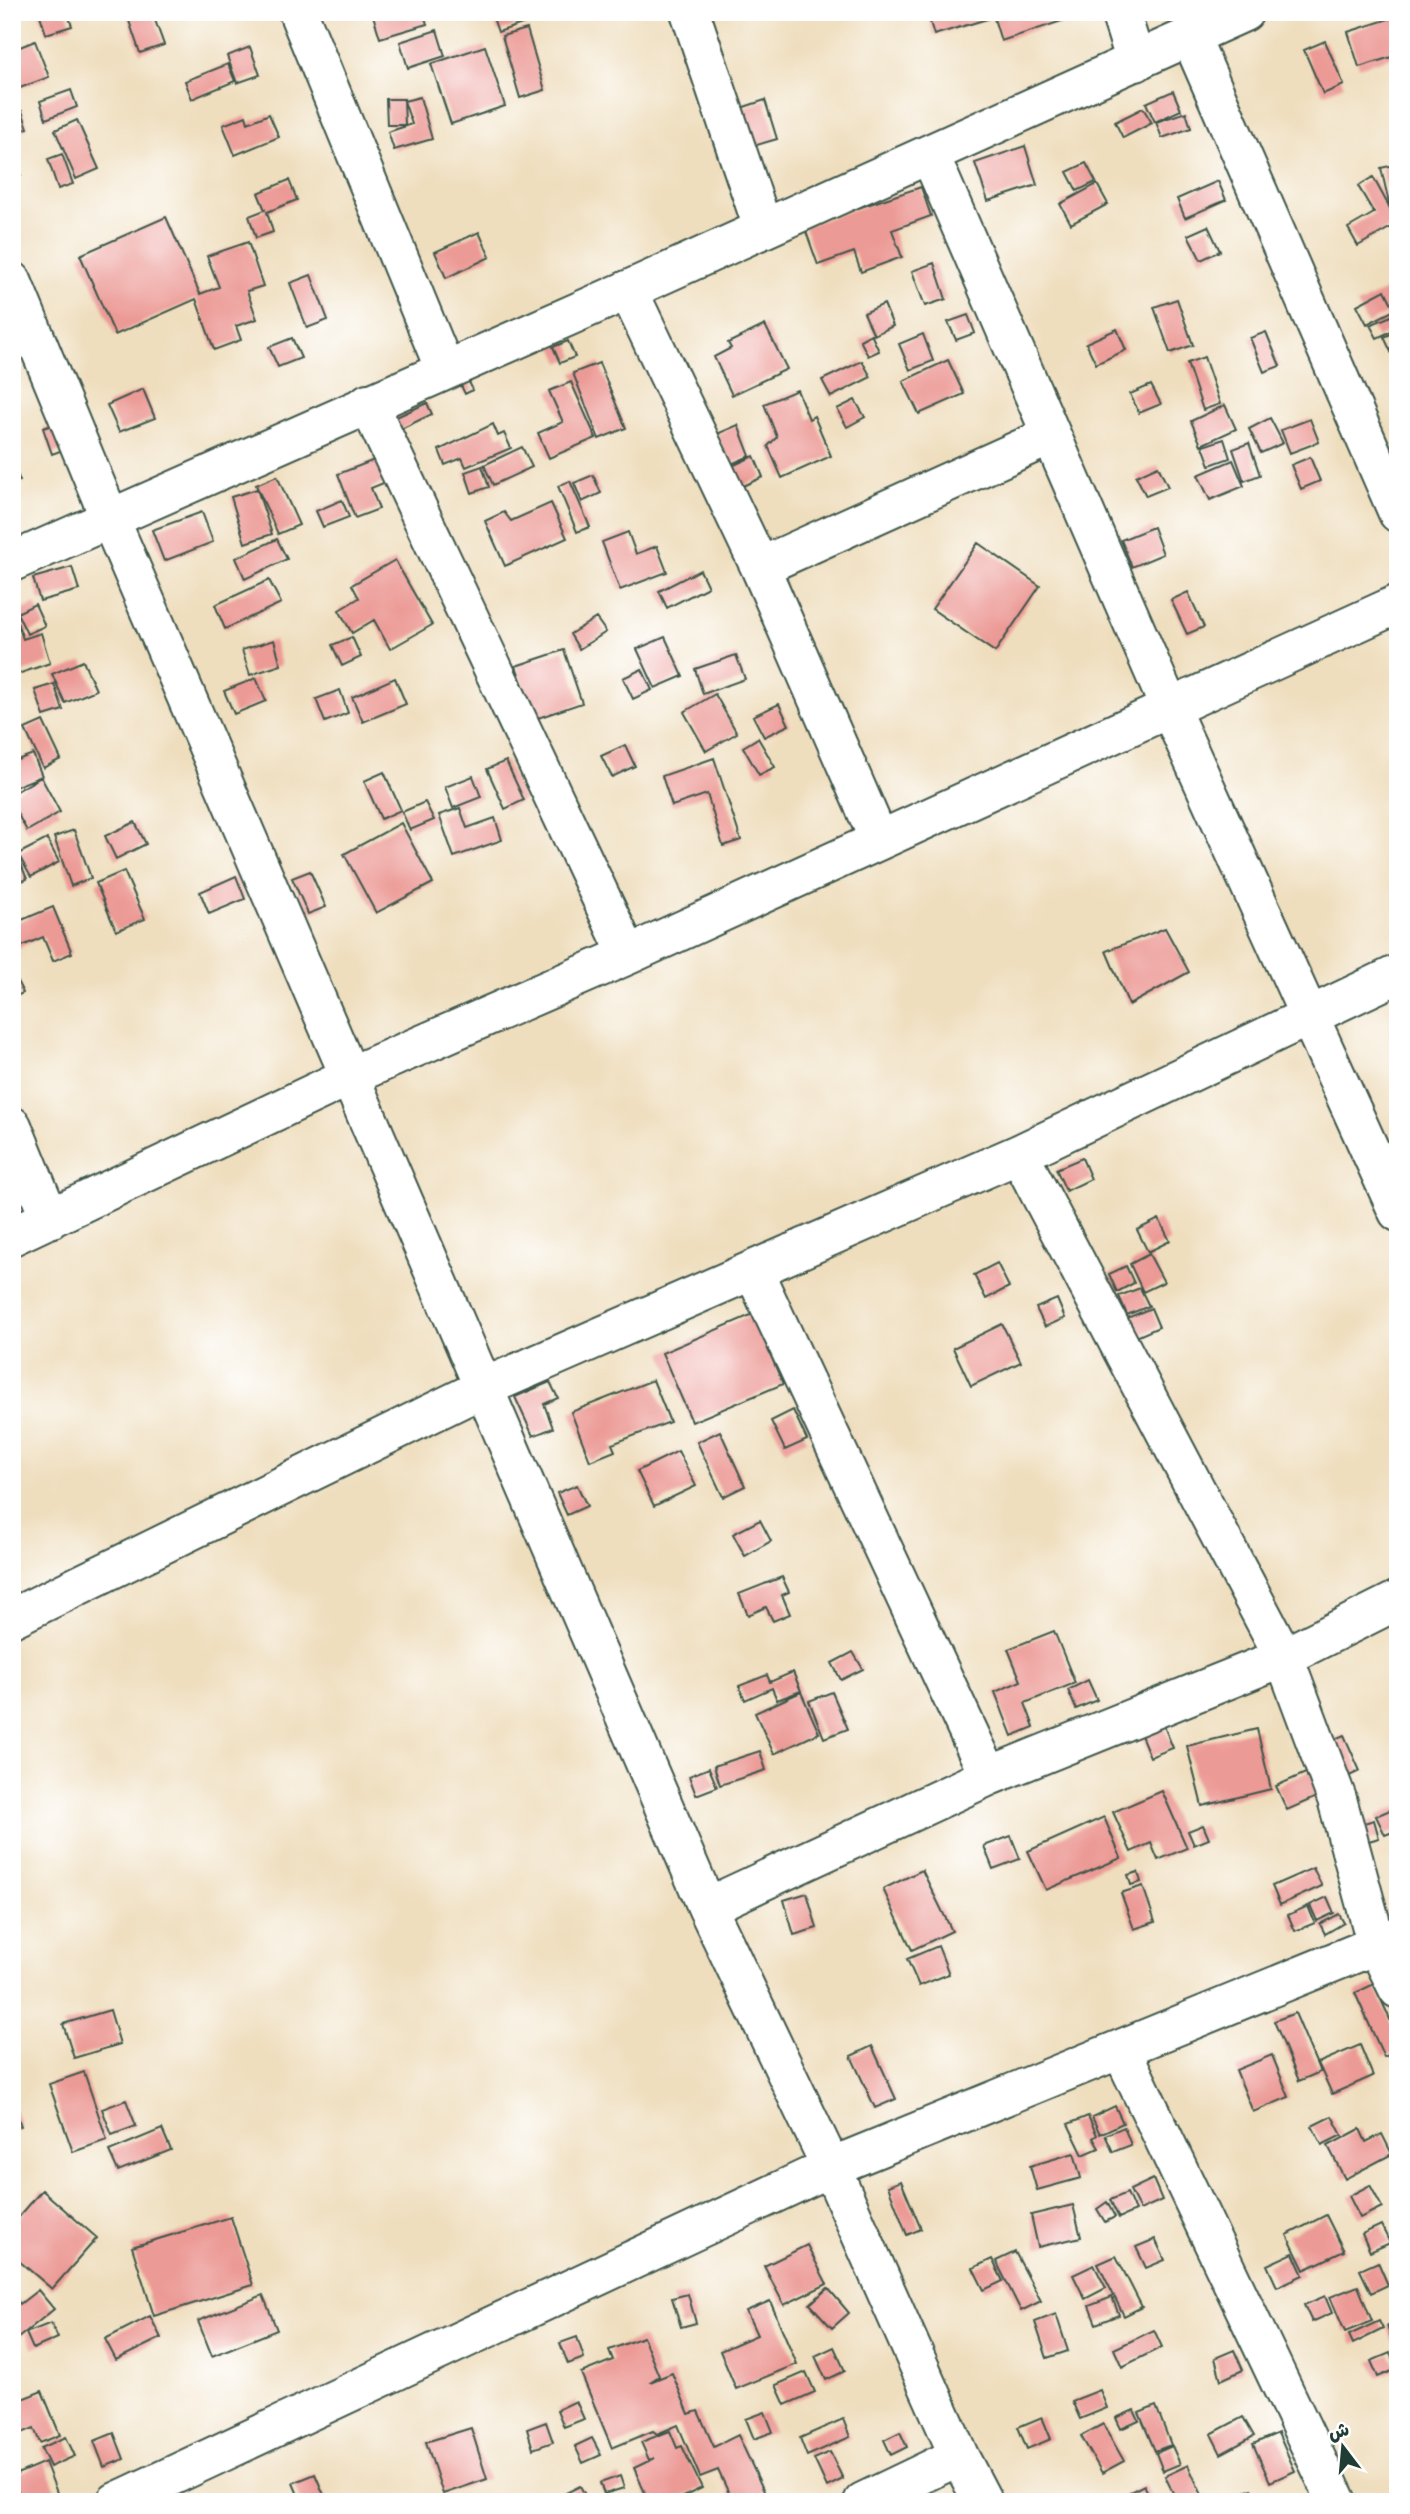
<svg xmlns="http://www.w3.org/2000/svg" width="1410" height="2514" font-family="Delius,'Playpen Sans Arabic',sans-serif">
	<rect width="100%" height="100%" fill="#fff"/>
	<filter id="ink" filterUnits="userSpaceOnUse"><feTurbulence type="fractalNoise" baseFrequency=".0143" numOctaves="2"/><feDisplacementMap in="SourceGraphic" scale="14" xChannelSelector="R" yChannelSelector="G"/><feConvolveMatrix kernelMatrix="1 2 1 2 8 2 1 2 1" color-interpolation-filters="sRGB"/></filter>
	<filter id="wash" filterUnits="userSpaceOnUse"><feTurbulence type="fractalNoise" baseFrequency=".00686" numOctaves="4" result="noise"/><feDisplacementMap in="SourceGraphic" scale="28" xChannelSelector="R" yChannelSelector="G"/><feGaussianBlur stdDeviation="1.57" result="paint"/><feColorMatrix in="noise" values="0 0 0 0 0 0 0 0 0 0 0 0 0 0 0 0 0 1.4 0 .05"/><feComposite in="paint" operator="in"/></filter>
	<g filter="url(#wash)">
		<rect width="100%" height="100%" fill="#efdebe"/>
		<g id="blocks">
			<path fill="#ec9a95" d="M39 12H67L72 26 46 34Z
				M126 12H152L164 45 140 53Z
				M372 12H423L427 24 380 38Z
				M491 12H529L531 21 498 32Z
				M927 12H985L987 19 934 35Z
				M992 12H1086V13L1001 41Z
				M1398 16V55L1359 67 1348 32Z
				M527 29 545 90 520 98 502 36Z
				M437 30 445 56 408 68 400 42Z
				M35 41 49 77 12 91V50Z
				M1325 41 1344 85 1323 94 1304 50Z
				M485 46 505 106 451 124 431 64Z
				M250 47 260 75 237 83 227 56Z
				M228 64 235 81 192 99 185 81Z
				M71 90 77 107 46 119 40 101Z
				M1173 91 1181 110 1155 122 1146 103Z
				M420 97 432 139 394 150 388 132 412 124 404 101Z
				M386 99H404L405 125H387Z
				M765 100 777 139 750 147 738 109Z
				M1143 108 1152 123 1123 138 1115 122Z
				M22 111 28 128 12 133V115Z
				M1186 112 1191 128 1162 138 1156 122Z
				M269 114 279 137 235 155 223 125 246 116 248 123Z
				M77 120 99 169 76 179 55 130Z
				M1025 146 1037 185 988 201 975 163Z
				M62 154 73 184 58 189 48 159Z
				M12 157 21 176 12 180Z
				M1086 163 1096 182 1077 191 1067 172Z
				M1398 164V205L1390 207 1381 168Z
				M1373 177 1398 223 1358 246 1348 228 1374 213 1358 186Z
				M289 180 297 200 267 212 273 232 256 238 249 216 265 210 258 193Z
				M1218 181 1226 200 1185 218 1177 199Z
				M1097 184 1108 204 1071 224 1060 204Z
				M921 187 931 216 892 230 902 257 861 272 854 252 818 265 804 226Z
				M166 217 200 294 219 287 207 256 248 242 263 286 247 291 257 319 236 326 241 340 214 350 196 299 115 335 80 255Z
				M1208 226 1220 251 1201 260 1188 235Z
				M479 232 490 257 446 278 435 252Z
				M934 263 946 299 925 306 912 271Z
				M311 275 328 320 307 328 290 283Z
				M1385 290 1395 310 1367 324 1357 305Z
				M1177 299 1193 345 1170 353 1154 307Z
				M884 304 893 326 874 335 864 313Z
				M1398 313V328L1377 338 1370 325Z
				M968 315 975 333 956 340 948 322Z
				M765 325 787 369 732 395 714 357 731 348 728 343Z
				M1117 329 1126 350 1096 364 1086 343Z
				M1398 331V352L1392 354 1384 337Z
				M1266 332 1280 366 1264 372 1250 338Z
				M871 334 879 351 868 356 860 340Z
				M923 334 933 361 910 370 899 344Z
				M292 338 301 358 278 367 269 347Z
				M568 341 575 357 560 363 553 347Z
				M1204 357 1220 404 1203 410 1187 363Z
				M948 360 964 394 919 414 903 381Z
				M862 361 871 377 831 397 822 380Z
				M599 363 626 428 599 439 573 373Z
				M464 372 473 390 465 394 456 375Z
				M571 382 596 438 549 458 538 433 563 422 549 391Z
				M1151 385 1161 404 1139 413 1130 394Z
				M143 389 155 418 119 432 107 405Z
				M797 390 809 419 814 416 831 456 782 478 768 446 777 437 764 404Z
				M855 400 865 417 847 427 837 409Z
				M427 403 432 414 397 431 392 419Z
				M1225 405 1236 429 1201 445 1191 421Z
				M1270 418 1283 443 1261 453 1249 429Z
				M1310 419 1319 442 1290 453 1281 430Z
				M62 422 71 447 52 454 43 428Z
				M493 424 498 436 504 433 511 448 466 467 462 458 445 465 439 450Z
				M738 425 750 456 729 465 717 434Z
				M1224 439 1230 458 1210 465 1203 446Z
				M1249 443 1260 475 1244 481 1233 449Z
				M522 447 532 467 493 485 484 465Z
				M754 456 763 477 741 487 732 466Z
				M382 457 391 480 371 488 379 509 355 518 338 474Z
				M1310 457 1320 481 1301 489 1291 465Z
				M1233 460 1244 486 1210 500 1198 475Z
				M12 462 20 481 12 484Z
				M482 466 489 487 472 493 465 472Z
				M1158 466 1168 487 1146 496 1136 476Z
				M593 475 601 493 582 502 574 483Z
				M277 476 299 525 278 534 256 485Z
				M570 481 590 527 577 532 558 486Z
				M257 489 272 534 245 543 231 497Z
				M342 500 349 517 323 527 316 511Z
				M551 503 567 538 505 566 485 521 504 512 511 521Z
				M202 512 213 542 164 561 152 530Z
				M1153 527 1163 554 1132 567 1121 540Z
				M628 532 636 554 657 546 667 572 620 590 602 542Z
				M277 539 287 559 245 579 236 558Z
				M978 543 1040 586 995 652 932 609Z
				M395 560 432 625 390 649 374 620 352 633 339 610 359 598 352 585Z
				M72 567 79 590 40 601 33 578Z
				M700 570 708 587 667 608 659 591Z
				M269 580 281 603 225 629 215 605Z
				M1188 592 1204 627 1187 634 1171 600Z
				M35 604 45 626 27 634 17 613Z
				M15 616 23 639 41 633 50 663 12 676V617Z
				M596 618 606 632 579 649 570 634Z
				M352 637 361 657 342 666 332 645Z
				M665 637 683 676 655 688 637 649Z
				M274 640 281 665 250 675 242 650Z
				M564 650 582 703 535 719 516 666Z
				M736 655 745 679 703 694 695 669Z
				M83 661 96 690 65 703 52 674Z
				M642 669 652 690 633 699 623 678Z
				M256 678 266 701 234 714 224 691Z
				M395 678 406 704 363 722 352 697Z
				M54 684 63 710 44 716 35 690Z
				M340 690 348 713 325 722 316 699Z
				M715 694 737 733 706 751 684 712Z
				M779 704 789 725 764 737 753 716Z
				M12 706 21 729 12 732Z
				M43 721 61 759 43 768 25 729Z
				M758 738 775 767 759 775 743 747Z
				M625 745 635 766 612 777 601 756Z
				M33 754 42 776 12 788V762Z
				M714 758 741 840 723 846 707 794 672 806 662 776Z
				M506 761 524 800 505 809 487 769Z
				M384 772 401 810 381 819 364 781Z
				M473 776 481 797 453 808 445 787Z
				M41 777 60 812 27 831 12 804V794Z
				M425 802 434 820 410 830 402 812Z
				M460 808 467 828 495 818 502 840 454 857 439 815Z
				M135 822 146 844 116 859 105 836Z
				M401 823 433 883 376 913 344 854Z
				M74 830 91 878 71 886 54 837Z
				M47 839 59 862 31 877 18 854Z
				M18 857 27 879 12 885V859Z
				M124 871 145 919 116 931 96 883Z
				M310 871 326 907 308 914 292 878Z
				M236 876 245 899 209 914 200 892Z
				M53 907 72 953 53 961 43 937 18 948 12 934V924Z
				M1165 928 1189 972 1129 1005 1106 951Z
				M12 971 23 993 12 998Z
				M1082 1158 1091 1179 1066 1191 1056 1169Z
				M1159 1219 1170 1241 1148 1252 1137 1230Z
				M1149 1254 1164 1282 1143 1292 1130 1264Z
				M997 1263 1009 1287 986 1299 974 1275Z
				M1126 1266 1134 1283 1117 1292 1109 1274Z
				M1140 1288 1149 1306 1127 1315 1119 1296Z
				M1057 1299 1065 1318 1045 1327 1036 1308Z
				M1151 1308 1159 1327 1134 1338 1125 1319Z
				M753 1314 783 1384 692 1422 662 1353Z
				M1002 1324 1021 1362 971 1386 953 1348Z
				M653 1380 670 1422 612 1444 615 1451 590 1461 571 1412Z
				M550 1382 558 1398 544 1404 553 1428 533 1436 515 1397Z
				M793 1410 807 1440 785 1450 771 1421Z
				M720 1431 745 1486 723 1497 697 1442Z
				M678 1451 696 1486 654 1506 637 1471Z
				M577 1485 587 1506 567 1515 557 1493Z
				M760 1520 771 1541 745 1556 733 1534Z
				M782 1577 789 1592 782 1595 790 1614 773 1621 766 1607 748 1615 739 1594Z
				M1054 1631 1075 1683 1025 1703 1034 1727 1012 1736 995 1692 1021 1681 1008 1649Z
				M853 1652 863 1669 841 1680 832 1663Z
				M793 1672 801 1691 777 1700 772 1688 745 1700 739 1686 767 1675 770 1682Z
				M1088 1680 1097 1700 1076 1709 1068 1690Z
				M801 1692 819 1733 774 1754 755 1713Z
				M832 1692 848 1729 824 1738 809 1701Z
				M1164 1726 1173 1748 1150 1757 1141 1735Z
				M1257 1729 1271 1789 1202 1806 1187 1746Z
				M1344 1735 1360 1771 1343 1779 1323 1744Z
				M760 1751 766 1770 720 1785 714 1766Z
				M709 1768 717 1787 696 1795 689 1776Z
				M1317 1768 1328 1792 1287 1810 1276 1786Z
				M1162 1791 1187 1848 1158 1860 1151 1843 1131 1852 1113 1812Z
				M1397 1807 1398 1830 1385 1835 1376 1816Z
				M1104 1817 1121 1858 1046 1890 1028 1851Z
				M1374 1820 1379 1838 1362 1843 1357 1825Z
				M1203 1825 1209 1839 1194 1845 1188 1831Z
				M1011 1836 1020 1859 993 1869 984 1846Z
				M1313 1868 1322 1886 1280 1905 1272 1886Z
				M922 1870 952 1931 912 1950 883 1889Z
				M1138 1872 1141 1882 1131 1885 1128 1875Z
				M1143 1886 1155 1922 1134 1929 1121 1893Z
				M807 1893 817 1928 794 1935 784 1900Z
				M1327 1897 1334 1913 1317 1921 1310 1905Z
				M1308 1906 1315 1923 1295 1931 1288 1915Z
				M1339 1914 1344 1923 1325 1934 1320 1924Z
				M938 1946 949 1974 919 1986 907 1959Z
				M1374 1984 1398 2037V2051L1384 2057 1355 1993Z
				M110 2010 120 2044 74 2058 63 2024Z
				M1295 2013 1320 2072 1299 2081 1274 2021Z
				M1360 2045 1373 2076 1332 2094 1318 2063Z
				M872 2046 896 2099 875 2108 851 2056Z
				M1272 2055 1289 2097 1253 2112 1236 2070Z
				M84 2072 107 2140 73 2152 49 2084Z
				M126 2100 136 2126 112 2135 102 2109Z
				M12 2102 21 2126 12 2129Z
				M1115 2106 1123 2123 1100 2134 1092 2117Z
				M1088 2116 1097 2135 1093 2138 1099 2148 1083 2155 1068 2124Z
				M1332 2116 1342 2135 1322 2145 1312 2126Z
				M1124 2127 1131 2145 1113 2152 1105 2135Z
				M162 2129 171 2150 118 2171 109 2151Z
				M1360 2129 1366 2142 1382 2134 1392 2154 1345 2179 1328 2146Z
				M1074 2153 1081 2178 1037 2190 1030 2166Z
				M1153 2179 1162 2200 1140 2210 1130 2190Z
				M901 2181 921 2229 907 2235 888 2186Z
				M1370 2185 1382 2207 1360 2218 1349 2196Z
				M42 2190 97 2238 52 2289 12 2255V2225Z
				M1127 2193 1135 2211 1119 2218 1110 2200Z
				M1107 2202 1115 2217 1105 2222 1097 2209Z
				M1073 2205 1081 2237 1038 2247 1031 2215Z
				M1326 2215 1344 2251 1304 2270 1287 2235Z
				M231 2217 253 2285 154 2316 132 2247Z
				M1381 2225 1390 2243 1370 2252 1362 2234Z
				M1155 2239 1165 2260 1146 2268 1136 2247Z
				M807 2245 827 2284 784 2305 764 2266Z
				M1015 2252 1041 2301 1021 2311 996 2261Z
				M1293 2253 1303 2275 1277 2287 1267 2265Z
				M1116 2256 1142 2307 1124 2316 1098 2264Z
				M992 2259 1003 2281 984 2290 973 2268Z
				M1378 2262 1388 2285 1371 2293 1360 2270Z
				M1094 2265 1106 2288 1085 2299 1073 2275Z
				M1358 2286 1372 2321 1345 2332 1330 2297Z
				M828 2288 849 2313 832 2328 810 2304Z
				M38 2290 54 2309 12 2343V2295L20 2304Z
				M688 2294 696 2323 681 2327 672 2298Z
				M263 2295 277 2330 212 2356 198 2321Z
				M1325 2296 1332 2313 1312 2322 1304 2305Z
				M1112 2297 1119 2315 1096 2324 1089 2306Z
				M770 2301 797 2364 736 2389 720 2351 757 2335 746 2311Z
				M1056 2314 1068 2351 1047 2358 1035 2322Z
				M150 2316 161 2338 116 2360 105 2339Z
				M1379 2321 1383 2329 1353 2344 1349 2335Z
				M51 2323 58 2338 33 2349 26 2333Z
				M1398 2323V2339L1392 2341 1387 2326Z
				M1154 2330 1162 2347 1122 2367 1114 2349Z
				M577 2337 584 2358 568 2364 560 2343Z
				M643 2337 659 2376 650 2382 672 2373 689 2414 698 2411 714 2447 738 2435 769 2502H733L718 2470 700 2477 678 2425 657 2434 653 2431 612 2448 581 2373 613 2360 609 2350Z
				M834 2347 845 2371 826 2380 815 2356Z
				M1234 2350 1243 2370 1221 2380 1215 2358Z
				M1390 2353 1397 2369 1378 2377 1371 2361Z
				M806 2372 815 2392 785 2405 776 2385Z
				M1100 2390 1107 2408 1080 2419 1072 2401Z
				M42 2391 60 2435 40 2443 34 2428 12 2437V2403Z
				M576 2401 584 2419 564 2427 557 2410Z
				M1156 2406 1171 2445 1155 2451 1139 2413Z
				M1134 2410 1139 2421 1121 2429 1116 2418Z
				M765 2412 773 2432 754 2439 746 2419Z
				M1042 2417 1051 2439 1027 2449 1018 2427Z
				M1243 2417 1254 2436 1221 2454 1211 2434Z
				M843 2419 850 2437 807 2456 800 2438Z
				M546 2422 553 2442 533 2449 527 2429Z
				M1103 2424 1124 2461 1102 2473 1081 2436Z
				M471 2428 487 2479 443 2494 426 2442Z
				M670 2431 677 2448 682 2446 702 2488 672 2502H649L634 2468 655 2458 649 2460 641 2442Z
				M900 2432 907 2447 891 2455 884 2440Z
				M114 2433 124 2459 104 2467 94 2441Z
				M1278 2433 1295 2471 1270 2482 1253 2444Z
				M66 2437 75 2456 50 2467 41 2448Z
				M592 2438 601 2455 583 2463 575 2446Z
				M1172 2446 1180 2464 1163 2471 1156 2453Z
				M830 2452 843 2479 827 2487 814 2459Z
				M45 2462 59 2498 50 2502H22L12 2476Z
				M1188 2465 1202 2495 1186 2502H1171L1176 2499 1165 2476Z
				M315 2474 327 2502H301L293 2483Z
				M620 2476 624 2488 604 2494 600 2483Z
				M1144 2485 1153 2502H1125L1122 2496Z
				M580 2486 589 2502H566L562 2495Z
				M1252 2489 1257 2502H1219Z"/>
		</g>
	</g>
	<g filter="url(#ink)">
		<use href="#blocks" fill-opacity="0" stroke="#3e5549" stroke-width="2"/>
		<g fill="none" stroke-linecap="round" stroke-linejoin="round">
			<g stroke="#3e5549" stroke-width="42">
				<path id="street" d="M298 12 445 370
					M690 12 763 228
					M1120 12 1136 62
					M1191 38 1398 513
					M930 155 1170 709 1398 1212
					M12 281 110 519 707 1907 831 2167 959 2456 983 2502
					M628 290 760 567 879 840
					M368 403 628 955
					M760 567 1050 436
					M12 1126 50 1219
					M1019 1154 1284 1657 1337 1799 1377 1946 1398 1989
					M12 1236 350 1076 628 955 1398 604
					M753 1270 989 1776
					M12 1618 485 1387 1019 1154 1398 974
					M707 1907 989 1776 1284 1657 1398 1600
					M1121 2049 1337 2502
					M116 2502 831 2167 1398 1936
					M863 2502 959 2456"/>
			</g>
			<g stroke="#3e5549" stroke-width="42">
				<path id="secondary" d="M12 562 628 290 1244 12"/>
			</g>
			<use href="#street" stroke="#fff" stroke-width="38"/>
			<use href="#secondary" stroke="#fff" stroke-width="38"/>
		</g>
	</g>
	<rect width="1410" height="2514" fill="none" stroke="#fff" stroke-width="42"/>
	<g transform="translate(1343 2447) rotate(344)" stroke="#ffffff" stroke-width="5" paint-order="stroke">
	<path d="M0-5L12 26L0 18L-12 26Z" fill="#1f3d34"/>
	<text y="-10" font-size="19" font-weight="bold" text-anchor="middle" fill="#1f3d34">ش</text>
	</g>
</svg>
